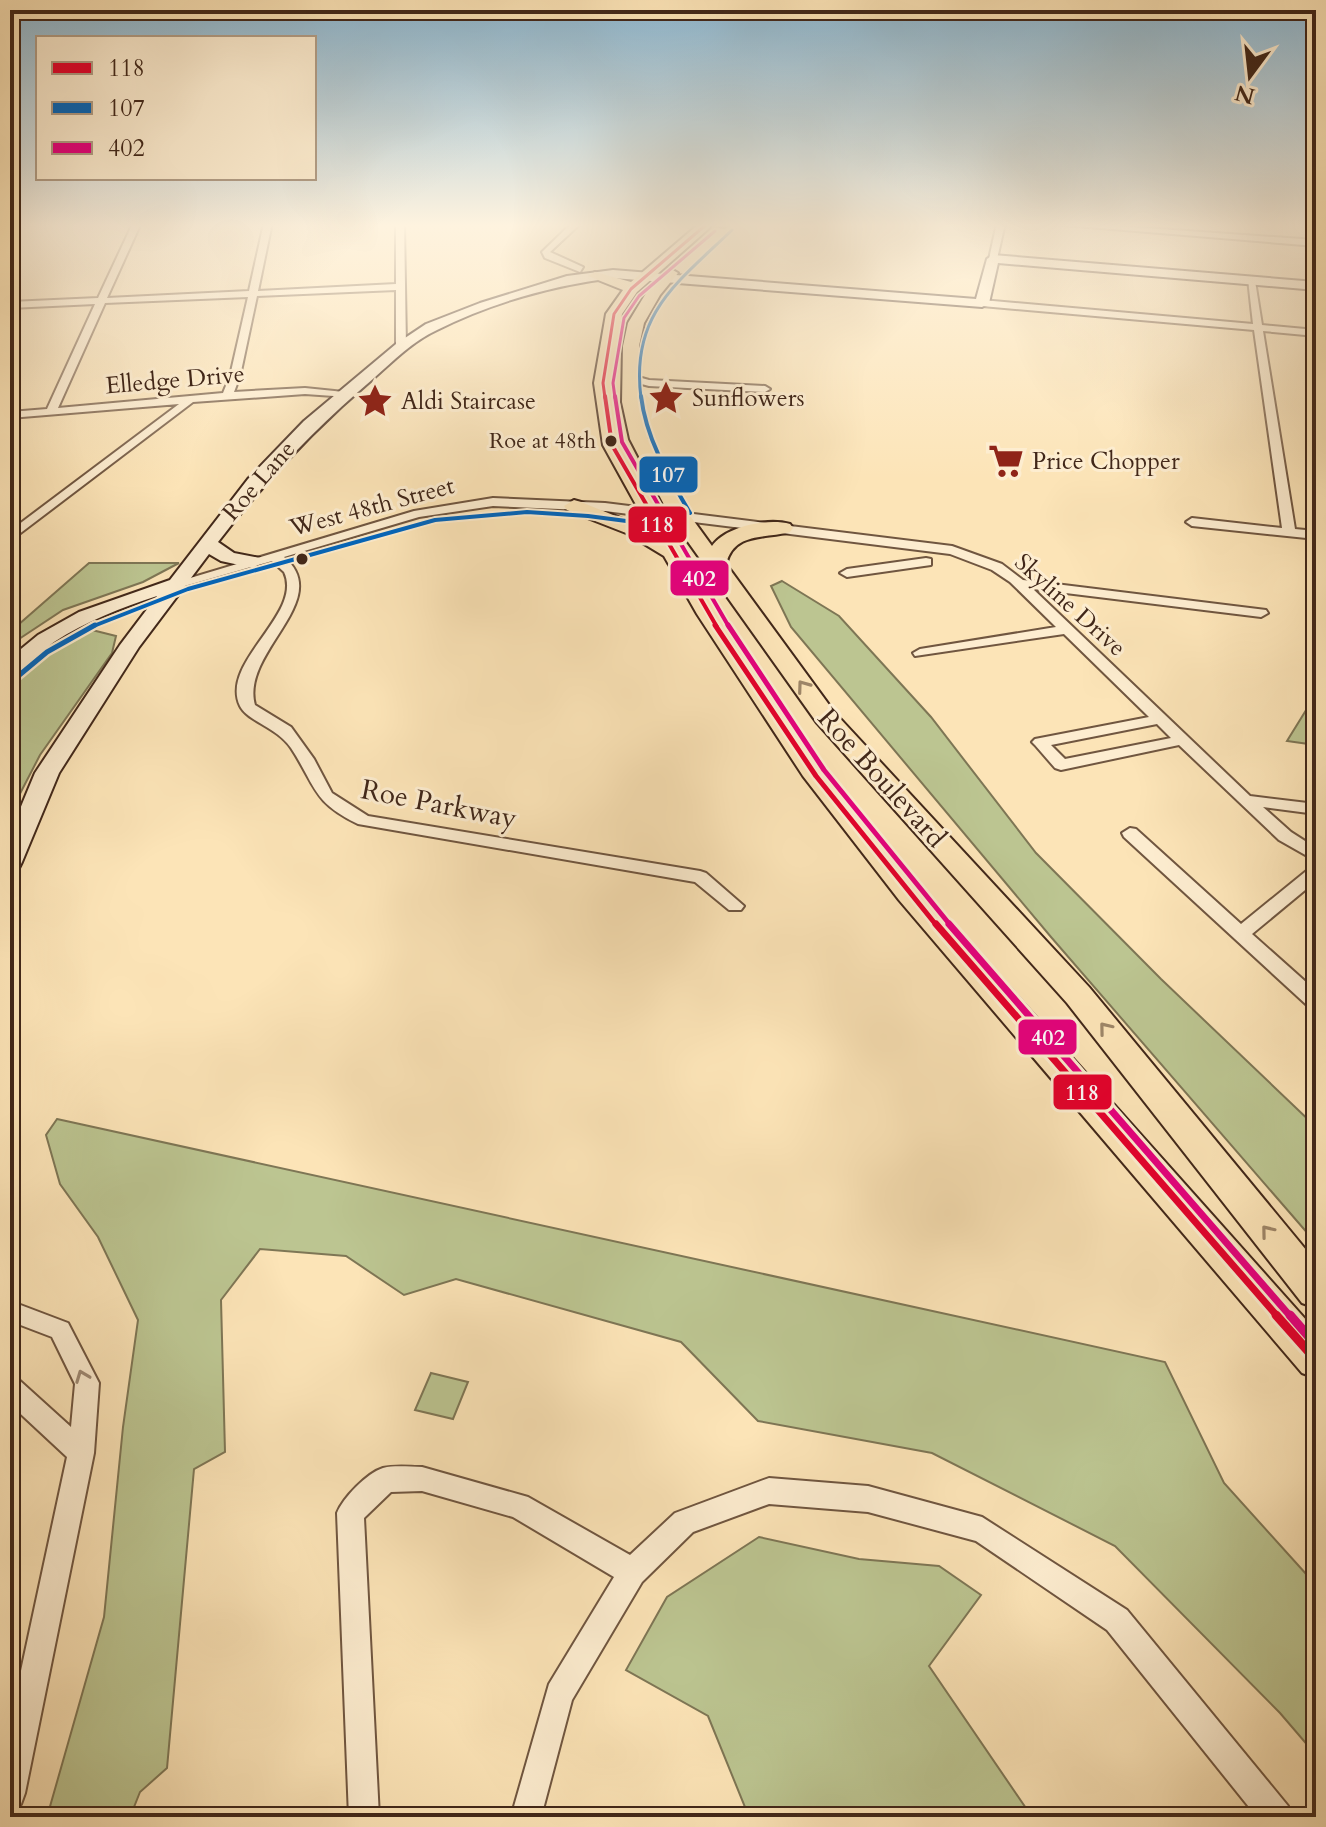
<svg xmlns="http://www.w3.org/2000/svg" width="1326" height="1827" font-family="Cardo,serif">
	<rect width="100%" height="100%" fill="#fce4b7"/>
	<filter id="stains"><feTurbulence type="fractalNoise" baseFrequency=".0025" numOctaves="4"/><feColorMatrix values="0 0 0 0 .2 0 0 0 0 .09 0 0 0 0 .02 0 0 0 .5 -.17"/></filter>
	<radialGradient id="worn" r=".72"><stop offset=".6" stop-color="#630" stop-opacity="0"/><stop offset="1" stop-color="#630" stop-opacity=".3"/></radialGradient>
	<path fill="#bcc591" stroke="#7e7655" stroke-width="2" d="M89 563H179L143 582 63 610 10 645V632Z
		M782 581 839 616 931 717 1036 853 1161 979 1316 1127V1243L1051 937 791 627 771 586Z
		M92 630 116 636 112 653 40 755 10 813C10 790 5 710 11 694 23 660 60 639 92 630Z
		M1316 694V745L1287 741Z
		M57 1119 1165 1362 1224 1483 1316 1585V1755L1280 1713 1115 1546 932 1453 758 1421 681 1342 456 1279 404 1295 346 1256 260 1249 221 1300 225 1452 194 1469 167 1768 140 1792 130 1817H47L104 1617 123 1427 138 1320 98 1237 60 1184 46 1135Z
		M431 1373 468 1382 453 1419 415 1410Z
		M759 1537 859 1559 939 1566 981 1595 929 1666 1032 1817H749L708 1716 626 1670 667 1597Z"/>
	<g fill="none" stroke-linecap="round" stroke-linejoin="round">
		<g stroke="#705640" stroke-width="4">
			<path id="street" d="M133 223H141L107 298 249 291 264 223H272L258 291 396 284V223H404L406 347 401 350 396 347V290L257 296 240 376 234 392 305 388 344 392 349 395 348 397 305 394 193 402 10 541V531L179 404 10 418V412L47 409 95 304 10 308V302L98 298ZM248 297 230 376 223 393 58 408 105 303Z
				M572 223H581L550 252 583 267 580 272 545 258 542 252Z
				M701 223H725L728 225 724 227Z
				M997 223H1005L997 259 993 262 989 259Z
				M1039 223H1075L1316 240V246Z
				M1248 279 1255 281 1262 325 1316 330V336L1263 331 1295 529 1316 531V539L1192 526 1186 522 1192 518 1282 528 1254 330 982 306 977 303 982 300 1253 324Z
				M631 375 649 380 765 386 770 389 765 392 649 386 627 380V376Z
				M493 498 605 503 952 546 1002 564 1023 580 1266 610 1268 613 1261 617 1033 589 1250 796 1316 804V814L1263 807 1291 832 1316 848V861L1279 840 1179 745 1061 770 1055 768 1035 745 1032 742 1035 739 1149 717 1064 634 915 656 913 653 920 649 1056 627 1010 582 992 570 950 554 605 511 493 506 419 517 284 557C335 600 240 652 255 705L291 727 314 759 332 793 368 816 700 871 706 873 744 906 741 910H729L695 882 358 824C312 802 316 786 291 748 277 727 247 721 240 706 219 662 304 614 284 572L272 561 174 589 167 585 414 511ZM1157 724 1171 738 1065 759 1051 745Z
				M926 558 931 559V565L847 577 840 573 847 569Z
				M1130 828 1136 829 1241 924 1310 868 1316 866V881L1252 934 1316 991V1009L1309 1007 1124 837 1122 833Z
				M10 1301 68 1323 99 1383 94 1453 25 1793 21 1804 10 1808V1722L67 1457 10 1404V1377L19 1380 71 1427 75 1384 52 1337 10 1321Z
				M422 1467 528 1497 630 1555 675 1513 769 1478 868 1486 982 1517 1127 1610 1288 1806 1292 1817H1257L1107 1630 976 1541 868 1512 769 1504 693 1532 642 1582 572 1700 541 1817H511L549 1684 614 1577 513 1517 422 1491 391 1492 364 1518 379 1817H349L337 1513C343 1498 367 1473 383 1468 395 1465 410 1467 422 1467Z"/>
		</g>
		<g stroke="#412719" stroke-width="4">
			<path id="secondary" d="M993 255 1316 282V290L998 263 989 303 982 307 613 278C554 285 490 303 437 330 413 341 393 361 374 378 315 428 265 481 218 542L234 553 260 558 262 562 253 568 221 561 209 554 139 647 59 773 22 862 19 868 10 870V833L35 773 120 645 157 596C121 608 86 621 54 642 40 652 26 672 10 676V658L38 635 79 612 170 580 248 479 304 421 396 344 426 324 480 303 567 276 613 270 976 299 987 259Z"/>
		</g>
		<g stroke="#412719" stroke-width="4">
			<path id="primary" d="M700 223H715L637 292 622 314 612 383 621 445 719 614 826 771 919 886 1316 1331V1378L1302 1373 899 900 803 776 697 614 664 556 626 533 567 510 564 506 574 500 581 502 650 530 603 445 594 383 606 314 623 290 588 276 595 272 631 282Z
				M671 269 678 273 660 295 644 323 639 346 640 402 648 439 691 517 712 546C726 526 768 518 790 524L793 528 790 532C764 539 734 532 726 564L835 713 1089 987 1316 1262V1308L1302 1303 1067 1003 817 723 671 518 630 439 622 402 623 346 628 323 648 290 666 270Z"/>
		</g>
		<use href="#street" fill="#fdedd0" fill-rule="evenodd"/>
		<use href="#secondary" fill="#fdedd0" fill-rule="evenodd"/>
		<use href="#primary" fill="#fce4b7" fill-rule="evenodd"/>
		<g stroke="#fdedd0" stroke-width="6">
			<path id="bus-1-far4" d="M605 398 603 383 614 314 631 289 708 223"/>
		</g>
		<g stroke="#fdedd0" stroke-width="8">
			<path id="bus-1-far3" d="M605 396 612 445 717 627"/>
		</g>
		<g stroke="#fdedd0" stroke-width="10">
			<path id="bus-1-far2" d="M715 625 816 776 937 926"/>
		</g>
		<g stroke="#fdedd0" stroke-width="13">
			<path id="bus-1-far1" d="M936 924 1278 1317"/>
		</g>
		<g stroke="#fdedd0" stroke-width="15">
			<path id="bus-1" d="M1276 1315 1316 1360"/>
		</g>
		<g stroke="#fdedd0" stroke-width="6">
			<path id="bus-2-far2" d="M641 398C630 314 677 283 732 230"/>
		</g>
		<g stroke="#fdedd0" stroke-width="8">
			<path id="bus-2-far1" d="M641 396C646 439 669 477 690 513
				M91 627 188 589 435 520 527 512 588 516 680 528"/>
		</g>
		<g stroke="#fdedd0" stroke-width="10">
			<path id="bus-2" d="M17 677 47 652 95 625"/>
		</g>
		<g stroke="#fdedd0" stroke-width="6">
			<path id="bus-3-far4" d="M615 398 613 383 624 318 639 296 715 231"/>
		</g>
		<g stroke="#fdedd0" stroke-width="8">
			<path id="bus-3-far3" d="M615 396 622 442 729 627"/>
		</g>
		<g stroke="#fdedd0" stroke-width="10">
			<path id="bus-3-far2" d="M728 625 824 770 951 926"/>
		</g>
		<g stroke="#fdedd0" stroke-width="13">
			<path id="bus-3-far1" d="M949 924 1291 1317"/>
		</g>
		<g stroke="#fdedd0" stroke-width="15">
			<path id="bus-3" d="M1290 1315 1316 1345"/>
		</g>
		<use href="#bus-1-far4" stroke="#e4002b" stroke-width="3"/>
		<use href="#bus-1-far3" stroke="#e4002b" stroke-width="4"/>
		<use href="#bus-1-far2" stroke="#e4002b" stroke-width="5"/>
		<use href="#bus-1-far1" stroke="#e4002b" stroke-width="7"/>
		<use href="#bus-1" stroke="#e4002b" stroke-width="9"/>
		<use href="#bus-2-far2" stroke="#0065bd" stroke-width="3"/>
		<use href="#bus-2-far1" stroke="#0065bd" stroke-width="4"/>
		<use href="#bus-2" stroke="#0065bd" stroke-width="5"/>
		<use href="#bus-3-far4" stroke="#e5007d" stroke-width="3"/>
		<use href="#bus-3-far3" stroke="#e5007d" stroke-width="4"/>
		<use href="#bus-3-far2" stroke="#e5007d" stroke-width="5"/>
		<use href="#bus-3-far1" stroke="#e5007d" stroke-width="7"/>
		<use href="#bus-3" stroke="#e5007d" stroke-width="9"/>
	</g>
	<defs><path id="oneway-chevron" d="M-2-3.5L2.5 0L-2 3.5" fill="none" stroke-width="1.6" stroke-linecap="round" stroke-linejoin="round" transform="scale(2)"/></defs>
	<g stroke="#9e8668">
		<use href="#oneway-chevron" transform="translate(803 686) rotate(-126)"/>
		<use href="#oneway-chevron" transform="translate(1105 1028) rotate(-129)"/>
		<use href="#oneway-chevron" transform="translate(1267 1231) rotate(-129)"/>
	</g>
	<use stroke="#9f8a74" href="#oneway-chevron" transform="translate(82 1376) rotate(-111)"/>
	<linearGradient id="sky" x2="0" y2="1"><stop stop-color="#8bb8d4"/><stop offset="0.47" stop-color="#fef3df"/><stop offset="1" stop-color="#fef3df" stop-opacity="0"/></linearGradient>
	<rect width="1326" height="479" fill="url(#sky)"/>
	<defs>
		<g id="sight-bare" transform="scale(2.76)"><path d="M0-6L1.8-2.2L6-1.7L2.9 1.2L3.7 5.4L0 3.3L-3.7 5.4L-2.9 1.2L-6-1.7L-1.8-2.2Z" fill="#8f2418" stroke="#fdedd0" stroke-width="2.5" paint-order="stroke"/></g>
		<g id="supermarket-bare" transform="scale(2.76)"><path d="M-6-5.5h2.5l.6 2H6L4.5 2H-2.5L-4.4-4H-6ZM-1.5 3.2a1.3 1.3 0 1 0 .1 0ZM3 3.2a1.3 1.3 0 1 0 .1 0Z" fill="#8f2418" stroke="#fdedd0" stroke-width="2.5" paint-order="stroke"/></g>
	</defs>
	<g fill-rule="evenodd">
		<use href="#sight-bare" x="666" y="398"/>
		<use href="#sight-bare" x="375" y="401"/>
		<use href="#supermarket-bare" x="1006" y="461"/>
	</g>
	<g fill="#412719" stroke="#fdedd0" stroke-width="3">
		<circle cx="611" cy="441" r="7"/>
		<circle cx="302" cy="559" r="7"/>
	</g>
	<g text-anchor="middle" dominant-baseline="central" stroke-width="6" stroke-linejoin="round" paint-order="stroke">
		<g font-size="22" fill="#412719" stroke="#fdedd0" text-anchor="end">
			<text x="596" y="441">Roe at 48th</text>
		</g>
		<g font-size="24" fill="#412719" stroke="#fdedd0">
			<text transform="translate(175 380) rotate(-5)">Elledge Drive</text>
			<text transform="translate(259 481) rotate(-49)">Roe Lane</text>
			<text transform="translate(372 507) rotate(-15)">West 48th Street</text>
			<text transform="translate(1070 605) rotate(42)">Skyline Drive</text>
		</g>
		<g font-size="24" fill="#412719" stroke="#fdedd0" text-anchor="start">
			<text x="692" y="398">Sunflowers</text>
			<text x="401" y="401">Aldi Staircase</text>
			<text x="1032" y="461">Price Chopper</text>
		</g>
		<g font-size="28" fill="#412719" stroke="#fdedd0">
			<text transform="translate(882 778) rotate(48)">Roe Boulevard</text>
			<text transform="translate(439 804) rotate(11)">Roe Parkway</text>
		</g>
	</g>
	<g stroke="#fdedd0" stroke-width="3">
		<rect x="638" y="455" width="61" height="39" rx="8" fill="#0065bd"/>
		<rect x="627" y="505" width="61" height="39" rx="8" fill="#e4002b"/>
		<rect x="669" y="559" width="61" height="38" rx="8" fill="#e5007d"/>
		<rect x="1017" y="1018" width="61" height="38" rx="8" fill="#e5007d"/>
		<rect x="1052" y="1073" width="61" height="38" rx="8" fill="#e4002b"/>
	</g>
	<g font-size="22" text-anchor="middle" font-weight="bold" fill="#fff">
		<text x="668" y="482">107</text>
		<text x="657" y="532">118</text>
		<text x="699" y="586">402</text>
		<text x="1048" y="1045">402</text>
		<text x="1082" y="1100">118</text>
	</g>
	<rect width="1326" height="1827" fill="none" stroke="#fce4b7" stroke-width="40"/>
	<rect x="12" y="12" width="1302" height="1803" fill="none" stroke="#412719" stroke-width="4"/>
	<rect x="20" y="20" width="1286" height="1787" fill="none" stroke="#412719" stroke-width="2"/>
	<rect x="36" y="36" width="280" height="144" fill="#fdedd0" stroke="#b29e87" stroke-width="2"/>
	<rect x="52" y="62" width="40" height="12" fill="#e4002b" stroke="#b29e87" stroke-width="2"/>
	<text x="108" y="76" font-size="24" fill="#412719">118</text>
	<rect x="52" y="102" width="40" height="12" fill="#0065bd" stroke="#b29e87" stroke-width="2"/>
	<text x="108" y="116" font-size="24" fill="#412719">107</text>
	<rect x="52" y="142" width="40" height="12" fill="#e5007d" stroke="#b29e87" stroke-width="2"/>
	<text x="108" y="156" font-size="24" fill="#412719">402</text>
	<g transform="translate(1250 76) rotate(195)" stroke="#fdedd0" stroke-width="6" paint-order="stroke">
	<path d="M0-6L14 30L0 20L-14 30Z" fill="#412719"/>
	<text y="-12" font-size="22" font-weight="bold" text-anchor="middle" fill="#412719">N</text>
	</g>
	<rect width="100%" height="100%" filter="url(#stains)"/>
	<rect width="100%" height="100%" fill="url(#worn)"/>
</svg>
